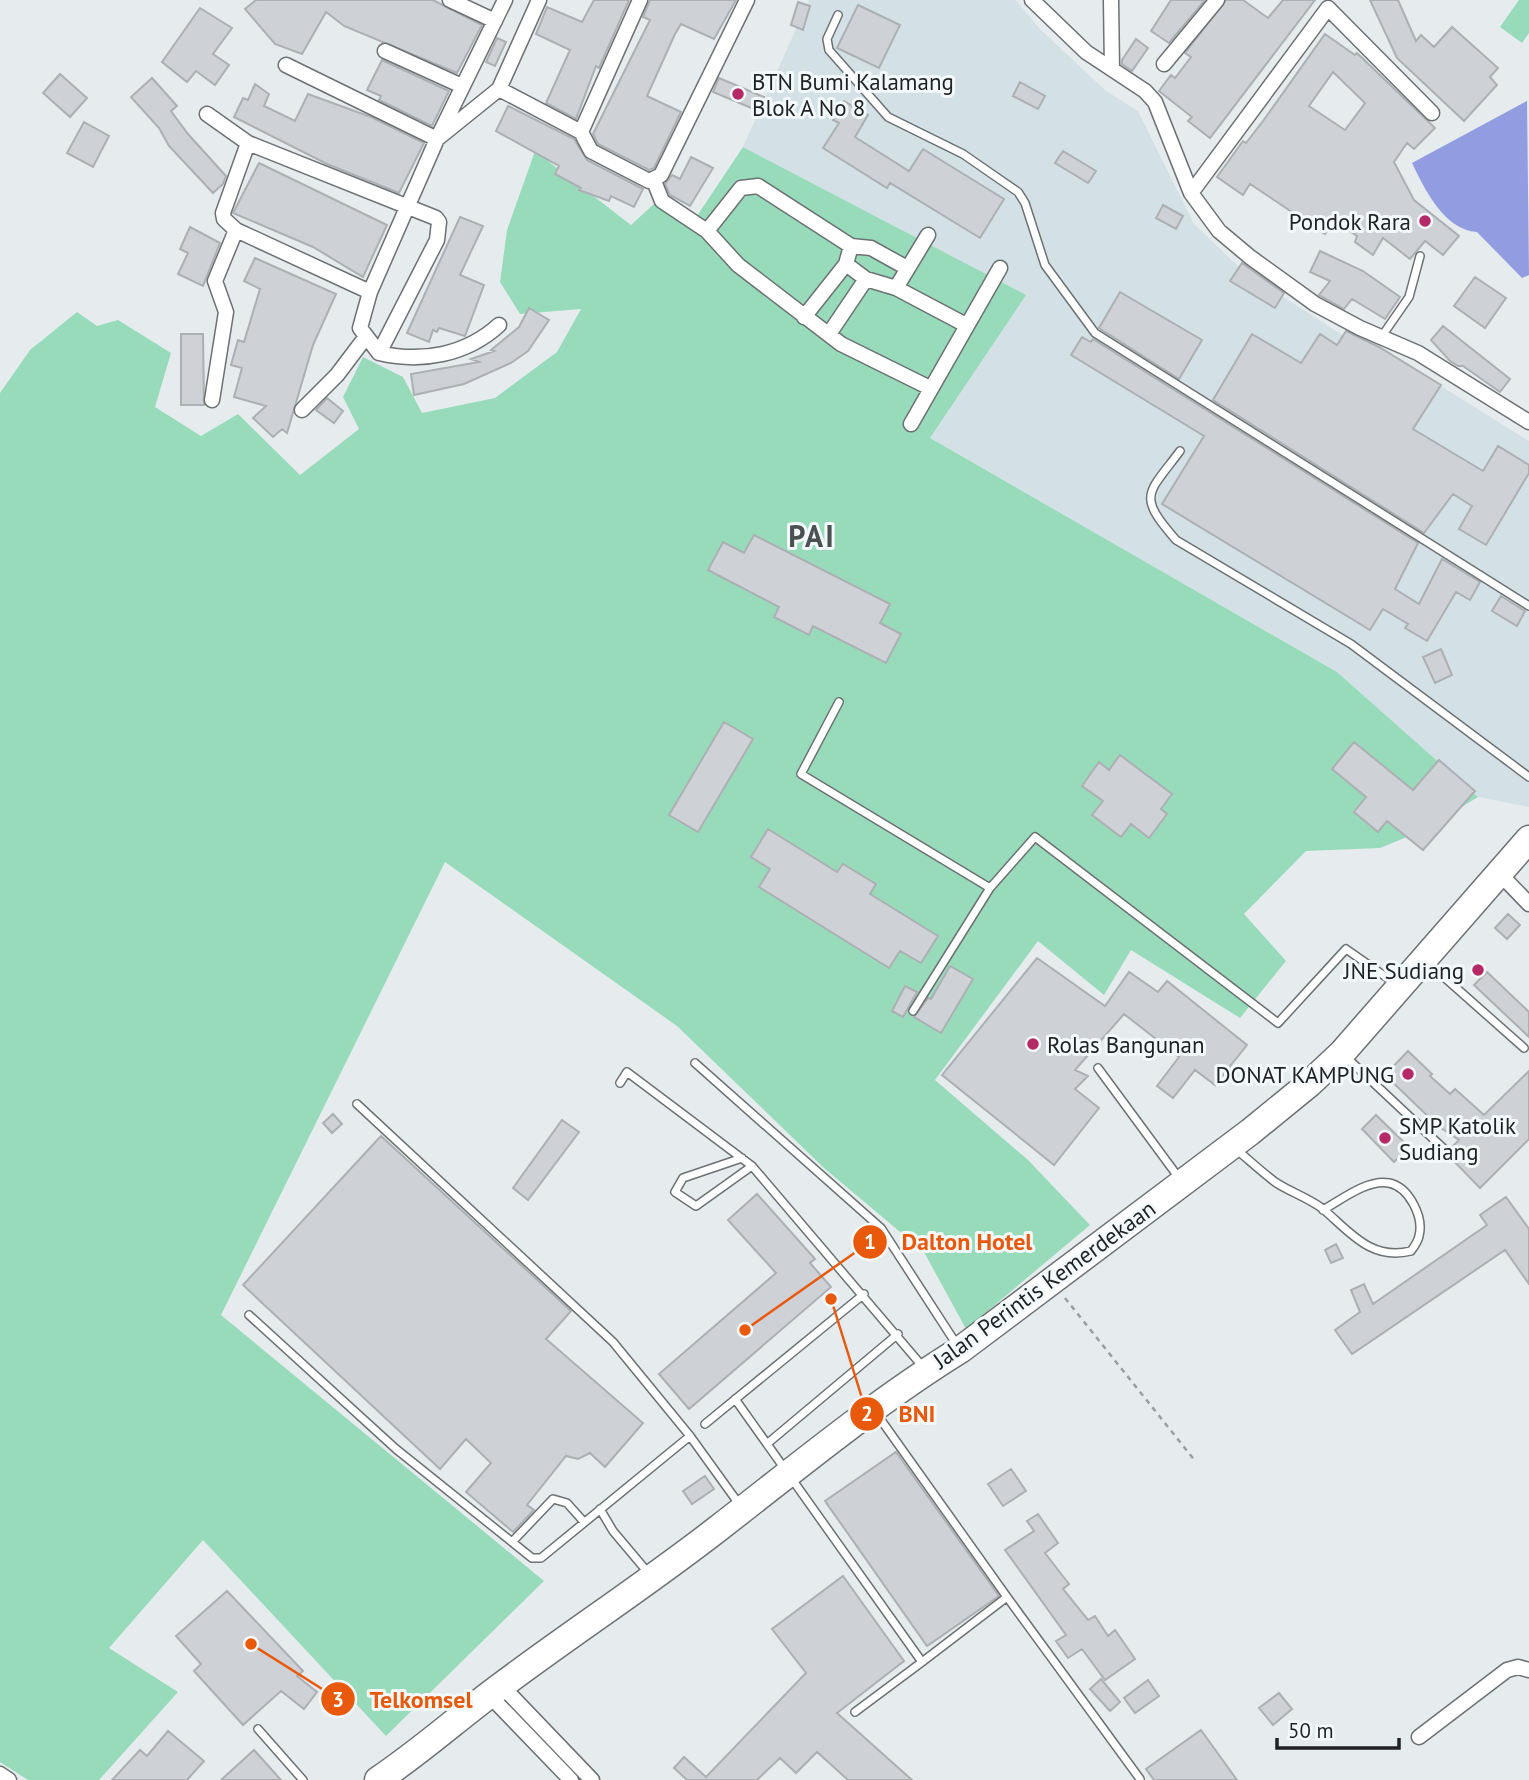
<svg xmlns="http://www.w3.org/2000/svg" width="1529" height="1780" font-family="'PT Sans',sans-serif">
	<rect width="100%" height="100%" fill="#e6ecee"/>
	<path fill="#d3e1e6" d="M809 0H1016L1039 28 1106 91 1138 111 1194 224 1242 270 1384 362 1409 366 1529 441V807L1478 797 1337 672 930 438 1025 295 743 147Z"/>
	<path fill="#98dbbb" d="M1519 0H1529V33L1522 43 1500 27Z
		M743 147 1026 295 930 438 1337 672 1478 797 1424 830 1380 848 1306 851 1244 914 1286 961 1240 1018 1131 950 1104 995 1038 941 935 1080 1028 1160 1090 1225 966 1329 924 1252 824 1168 677 1026 445 862 221 1315 544 1581 386 1736 203 1540 109 1648 178 1692 99 1780H28L0 1762V393L30 350 77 312 97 326 118 320 171 353 155 407 201 436 238 414 300 475 359 429 343 397 363 357 403 377 422 413 495 398 557 352 581 309 520 314 500 282 507 230 535 151 631 225 656 202 695 219Z"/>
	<path fill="#919de0" d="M1527 101 1529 275 1522 278 1477 232C1444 230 1424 188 1412 163Z"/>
	<path fill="#ced1d5" stroke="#acb0b3" stroke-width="2" fill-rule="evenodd" d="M256 0H433L482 25 457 73 344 26 326 12 302 54 275 44 245 9Z
		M594 0H629L599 68 596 66 576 119 546 103 570 50 536 34 547 7 582 22Z
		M650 0H736L714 39 681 24 675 34 647 96 681 112 654 168 649 170 598 144 593 134 650 20 643 17Z
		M1171 0H1205L1169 43 1151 31Z
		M1226 0H1243L1268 18 1283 0H1315L1210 138 1188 121 1192 117 1159 91 1171 75 1175 78 1191 57 1185 53Z
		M1370 0H1398L1416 41 1421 35 1434 47 1452 27 1498 68 1490 77 1497 85 1464 121 1397 58Z
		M798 2 810 6 803 30 791 25Z
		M858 5 900 25 879 68 837 48Z
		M200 8 232 28 213 54 229 65 215 85 196 71 187 82 162 62Z
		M1325 34 1355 55 1357 53 1435 128 1414 149 1407 143 1394 162 1414 200 1459 236 1443 255 1425 241 1410 259 1383 238 1373 255 1355 242 1357 236 1334 221 1325 234 1250 184 1243 195 1217 177 1243 141 1246 143 1263 121ZM1333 72 1365 103 1345 130 1309 106Z
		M497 38 506 42 495 66 486 62Z
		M1136 39 1148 48 1132 71 1122 64V60Z
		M382 60 449 91 432 126 379 100 381 96 367 90Z
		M60 74 87 98 70 117 43 93Z
		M152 78 177 106 171 111 188 134 226 176 223 184 213 193 169 146 159 128 131 97Z
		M719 78 764 97 756 110 713 92Z
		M1020 82 1045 96 1038 109 1013 96Z
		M255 84 269 94 264 106 295 121 308 94 371 117 424 143 399 193 327 164 234 117 243 98 248 100Z
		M844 101 868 115 855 137 909 171 923 149 1004 199 980 238 890 183 887 188 823 148 839 123 833 120Z
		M508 106 574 139 587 160 643 189 634 207 611 196 609 201 579 190 581 188 555 174 559 166 496 131Z
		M84 122 109 136 93 167 67 153Z
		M1063 151 1096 171 1088 183 1055 163Z
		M691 157 713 168 690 206 670 195 665 184 672 175 680 179Z
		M259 163 387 225 363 277 313 247 233 213Z
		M1163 205 1183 216 1176 229 1156 218Z
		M460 217 483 226 460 275 484 285 465 336 439 328 437 332 433 330 429 342 407 333Z
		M190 227 220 243 203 286 178 274 188 253 180 249Z
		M1320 251 1363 271 1400 297 1385 319 1352 299 1344 309 1319 295 1330 281 1310 272Z
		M255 258 336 294 313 345 287 433 282 429 273 437 253 418 266 406 234 397 242 368 231 365 238 340 244 342 260 289 244 281Z
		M1242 263 1284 293 1275 308 1230 281Z
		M1475 277 1506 298 1485 328 1454 306Z
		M1120 292 1202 340 1179 379 1099 328Z
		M529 308 549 320 528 351 511 363 464 384 414 395 411 374 479 362 471 359 494 351 491 350 519 327Z
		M1443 326 1510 379 1500 392 1463 366H1458L1450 361 1431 340Z
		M1346 331 1379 347 1441 385 1413 429 1483 471 1498 446 1529 465V473L1486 545 1459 529 1472 506 1453 494 1424 533 1213 400 1252 334 1301 363 1320 334 1337 345Z
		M181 334H203L204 405H181Z
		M1082 337 1091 342 1093 339 1418 543 1395 589 1419 604 1442 559 1480 582 1470 600 1456 592 1427 641 1405 628 1408 624 1383 609 1370 630 1162 504 1204 436 1071 355Z
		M327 398 343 411 334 423 316 410Z
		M754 535 890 604 880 623 901 634 886 663 813 626 809 635 774 617 779 607 708 570 723 542 744 553Z
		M1501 596 1525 611 1517 626 1492 611Z
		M1441 649 1452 675 1435 683 1423 657Z
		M724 722 753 739 698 832 669 815Z
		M1354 742 1413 790 1439 760 1475 791 1423 850 1387 821 1378 832 1354 812 1366 797 1332 769Z
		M1120 755 1172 794 1161 809 1167 814 1149 838 1131 824 1121 837 1092 815 1103 801 1082 786 1099 762 1109 770Z
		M768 829 837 872 843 864 876 884 870 894 938 936 921 963 900 951 889 968 759 887 770 869 751 857Z
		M1508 914 1520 925 1507 939 1495 928Z
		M1037 958 1105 1006 1129 972 1158 992 1167 981 1247 1045 1215 1085 1195 1070 1173 1098 1157 1086 1179 1057 1124 1014 1075 1070 1088 1076 1075 1089 1099 1108 1054 1165 942 1075Z
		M950 966 973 979 941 1033 914 1017 928 998 931 999Z
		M1487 972 1529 1012V1037L1474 985Z
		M905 986 917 992 903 1017 892 1011Z
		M1408 1051 1432 1074 1430 1076 1450 1094 1455 1089 1484 1115 1529 1071V1139L1480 1188 1446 1153 1459 1140 1438 1126 1385 1075Z
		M333 1114 342 1124 332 1133 323 1123Z
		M1376 1115 1409 1147 1394 1162 1362 1129Z
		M562 1120 579 1132 528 1200 513 1188Z
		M381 1136 571 1311 546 1339 643 1423 605 1467 590 1453 578 1459 566 1456 527 1505 534 1510 513 1532 466 1492 491 1463 466 1439 440 1469 243 1285Z
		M757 1194 815 1259 810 1263 831 1287 689 1409 659 1374 776 1273 728 1220Z
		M1506 1197 1529 1229V1284L1505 1250 1352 1354 1335 1330 1360 1312 1351 1290 1364 1284 1373 1304 1487 1225 1480 1215Z
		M1336 1244 1343 1258 1331 1263 1325 1250Z
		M896 1452 999 1596 927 1646 825 1501Z
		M1011 1469 1026 1491 1003 1506 988 1484Z
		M705 1476 714 1489 692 1504 683 1491Z
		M1038 1514 1058 1543 1045 1553 1069 1584 1063 1589 1088 1620 1095 1616 1108 1636 1115 1630 1135 1659 1105 1680 1082 1649 1068 1658 1056 1641 1066 1635 1005 1550 1034 1531 1027 1521Z
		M843 1576 904 1661 837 1713 912 1780H848L817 1752 796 1773 780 1758 757 1780H687L674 1768 684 1757 706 1777 806 1673 772 1629Z
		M227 1591 303 1671 297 1676 317 1692 304 1709 281 1691 243 1725 194 1671 201 1664 176 1636Z
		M1101 1679 1120 1702 1110 1711 1090 1689Z
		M1148 1680 1159 1696 1135 1713 1124 1698Z
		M1279 1693 1292 1709 1273 1725 1259 1708Z
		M1201 1730 1237 1780H1154L1146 1769Z
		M168 1731 204 1761 187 1780H112L140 1750 147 1756Z
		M254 1750 281 1780H221Z"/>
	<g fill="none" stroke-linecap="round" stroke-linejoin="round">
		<g stroke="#6c7173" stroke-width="10">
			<path id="lane" d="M838 15 827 39 829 50 888 117 963 154 1018 192 1025 203 1045 265 1095 333 1529 606
				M1382 336 1409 297 1420 256
				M1180 451C1147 495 1137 495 1176 540L1351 644 1529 777
				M839 702 801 774 990 888 1035 837 1278 1023 1346 949 1396 984
				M1427 962 1524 1048
				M913 1011 990 888
				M1345 1056 1443 1148
				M695 1063 881 1228 957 1345
				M1098 1068 1179 1178
				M620 1083 627 1072 752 1166 923 1367
				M357 1104 613 1342 690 1436 739 1504
				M1237 1150C1250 1161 1262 1172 1275 1182 1290 1192 1309 1198 1323 1209 1350 1232 1371 1261 1411 1251 1414 1247 1418 1241 1419 1236 1424 1217 1409 1187 1389 1183 1367 1179 1341 1200 1323 1210
				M742 1158 683 1178 675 1192 696 1206 752 1166
				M249 1315 396 1449 532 1558H541L690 1436
				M735 1399 922 1662 855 1712
				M876 1413 1007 1597
				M705 1424 864 1294
				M768 1443 898 1334
				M600 1509 613 1531 650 1575
				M512 1542 553 1499 567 1503 584 1522
				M922 1662 1007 1597 1140 1779
				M258 1729 303 1780"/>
		</g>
		<g stroke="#6c7173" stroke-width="17">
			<path id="street" d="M450 0 495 21
				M640 0 581 132 591 151 649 181 661 175 747 0
				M1032 0 1086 52 1145 91 1155 102 1191 193 1219 231 1250 257 1315 304 1360 328 1418 353 1529 422
				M1111 0 1112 69
				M385 51 462 86
				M1164 64 1217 0
				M286 65 437 139 505 0
				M499 89 581 132
				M207 114 248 143
				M654 181 662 201 707 231 741 188 758 186 851 246 871 248 907 268
				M1191 193 1328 8 1432 113
				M707 231 738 265 841 344 930 388
				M928 235 896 288 966 325
				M846 264 866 279 896 288
				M370 292 236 230 224 219 223 213 248 143 436 218 439 222 437 240 379 353
				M804 317 846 264 851 246
				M499 325C466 355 422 363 379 353L360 328 370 292 437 139 499 89 539 0
				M829 334 866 279
				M212 400 226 312 215 281 236 230
				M302 410 337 375 365 338
				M911 424 1000 268
				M1499 873 1529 904
				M501 1685 592 1780
				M490 1696 571 1780
				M1419 1737 1507 1670 1518 1667 1529 1670
				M0 1774 9 1780"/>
		</g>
		<g stroke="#6c7173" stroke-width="29">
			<path id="highway" d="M378 1780C424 1749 461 1715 505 1683 576 1630 651 1581 720 1527 799 1466 876 1402 960 1350L1250 1132 1309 1084 1342 1053 1529 839"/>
		</g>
		<path stroke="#9a9ea0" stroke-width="2.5" stroke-dasharray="5 5" stroke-linecap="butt" d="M1065 1298 1196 1462"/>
		<use href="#lane" stroke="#fff" stroke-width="7"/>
		<use href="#street" stroke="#fff" stroke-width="14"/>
		<use href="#highway" stroke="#fff" stroke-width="26"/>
	</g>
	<g fill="#b52a66" stroke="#f3f9fb" stroke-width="2.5">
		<circle cx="738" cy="94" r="7"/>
		<circle cx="1425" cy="221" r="7"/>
		<circle cx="1478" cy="970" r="7"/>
		<circle cx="1033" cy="1044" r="7"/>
		<circle cx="1408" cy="1074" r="7"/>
		<circle cx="1385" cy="1138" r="7"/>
	</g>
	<g text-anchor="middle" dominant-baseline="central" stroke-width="6" stroke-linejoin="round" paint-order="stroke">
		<g font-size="23" fill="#1f2122" stroke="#f3f9fb" text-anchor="start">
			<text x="752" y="81">BTN Bumi Kalamang<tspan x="752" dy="26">Blok A No 8</tspan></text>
			<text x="1411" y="221" text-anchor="end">Pondok Rara</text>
			<text x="1464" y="970" text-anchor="end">JNE Sudiang</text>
			<text x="1047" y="1044">Rolas Bangunan</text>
			<text x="1394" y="1074" text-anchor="end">DONAT KAMPUNG</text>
			<text x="1399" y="1125">SMP Katolik<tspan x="1399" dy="26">Sudiang</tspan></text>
		</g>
		<g font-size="23" fill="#1f2122" stroke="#f3f9fb">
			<text transform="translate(1044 1284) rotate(-36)">Jalan Perintis Kemerdekaan</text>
		</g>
		<g font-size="30" font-weight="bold" letter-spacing="2" fill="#4b5051" stroke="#f3f9fb">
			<text x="812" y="535">PAI</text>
		</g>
	</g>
	<path fill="none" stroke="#e8590c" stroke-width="2.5" d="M745 1330L870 1242M831 1299L867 1414M251 1644L338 1699"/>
	<g fill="#e8590c" stroke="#f3f9fb" stroke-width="2.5">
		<circle cx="745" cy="1330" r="7"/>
		<circle cx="831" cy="1299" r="7"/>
		<circle cx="251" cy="1644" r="7"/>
		<circle cx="870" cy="1242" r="18"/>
		<circle cx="867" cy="1414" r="18"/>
		<circle cx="338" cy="1699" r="18"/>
	</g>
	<g font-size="21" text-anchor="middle" font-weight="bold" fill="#fff">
		<text x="870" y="1249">1</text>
		<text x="867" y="1421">2</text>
		<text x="338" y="1707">3</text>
	</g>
	<g font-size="24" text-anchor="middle" font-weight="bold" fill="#e8590c" stroke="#f3f9fb" stroke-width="6" stroke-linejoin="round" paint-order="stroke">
		<text x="967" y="1250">Dalton Hotel</text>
		<text x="917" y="1422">BNI</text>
		<text x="421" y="1708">Telkomsel</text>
	</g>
	<path d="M1277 1738v10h122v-10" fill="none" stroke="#1f2122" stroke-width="3.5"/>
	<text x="1288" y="1738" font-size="21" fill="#1f2122" stroke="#f3f9fb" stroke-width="5" paint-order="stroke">50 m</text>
</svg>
